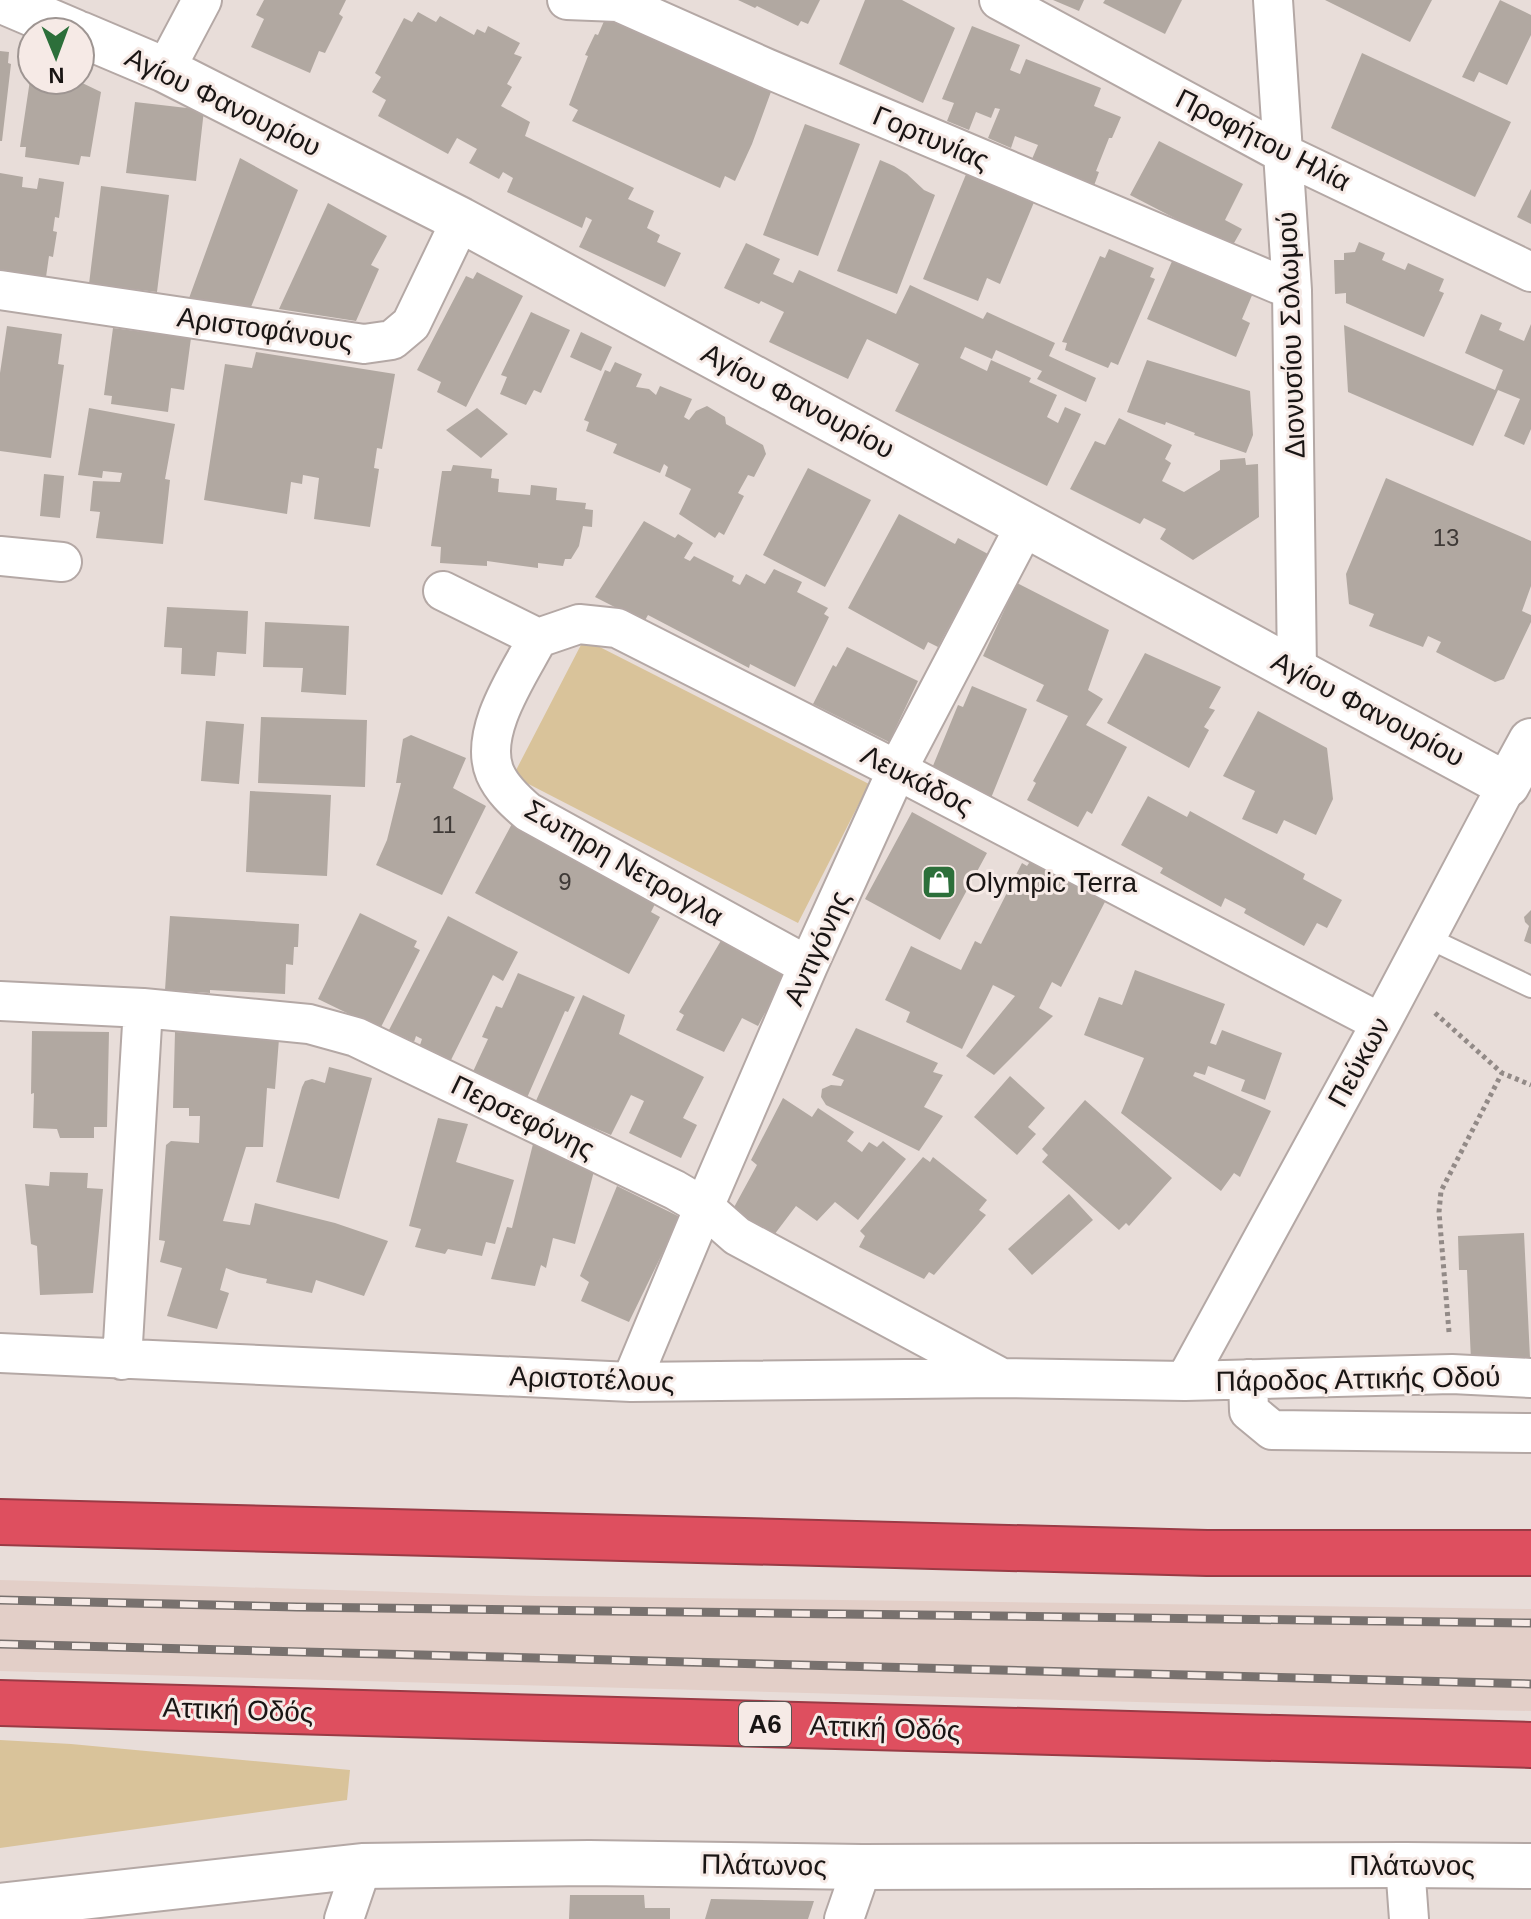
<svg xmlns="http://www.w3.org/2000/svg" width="1531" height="1919" font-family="Arial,sans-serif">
	<rect width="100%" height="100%" fill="#e8ddd9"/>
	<path fill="#e3cfc8" d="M0 1580 536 1596 1531 1609V1711L1175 1703 0 1671Z"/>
	<path fill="#d9c39a" d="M584 639 869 784 798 923 513 776Z
		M0 1740 71 1744 350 1770 347 1800 0 1848Z"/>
	<path fill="#b1a8a1" d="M264 0H346L339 14 343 17 325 53 319 51 310 73 251 47 264 19 256 15Z
		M738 0H820L808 24 801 21 798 26 757 6 755 8Z
		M865 0H902L955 28 923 103 839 64Z
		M1053 0H1084L1079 11Z
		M1105 0H1182L1165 34 1103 3Z
		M1325 0H1432L1410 42Z
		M1500 0 1531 15V35L1507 85 1479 72 1474 82 1462 77Z
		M418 12 436 22 440 16 474 35 477 29 485 33 488 26 520 43 514 54 522 57 507 84 512 87 501 106 530 122 525 136 634 188 628 199 654 211 647 228 660 235 657 242 681 253 665 287 579 247 592 220 586 217 582 228 507 192 513 178 503 172 499 179 469 163 477 149 457 138 448 154 378 116 386 100 372 92 381 77 375 73 404 18 412 22Z
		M608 12 772 89 752 144 735 181 725 176 720 188 572 121 578 110 569 105 588 56 585 55 595 34 598 35Z
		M972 26 1020 45 1010 70 1020 74 1026 59 1101 88 1094 106 1121 117 1112 138H1109L1096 171 1099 172 1092 191 1029 166 1038 145 1015 136 1011 148 988 138 1000 109 995 108 991 118 976 112 969 130 947 121 954 103 942 99Z
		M0 51 9 52 8 63 11 64 2 141H0Z
		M1362 53 1511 122 1475 197 1331 128Z
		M30 80H76L101 92 90 157 81 156 79 165 25 157 26 147H20Z
		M135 102 204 110 196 181 126 173Z
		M805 124 860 144 818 256 763 235Z
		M1159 141 1243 184 1225 220 1242 229 1230 250 1183 230 1186 224 1130 195Z
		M240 158 298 190 251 307 188 301Z
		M880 160 894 166 907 174 924 190 935 195 897 294 837 271Z
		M969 167 1037 195 1000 284 987 278 978 301 923 279Z
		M0 173 23 177 22 187 37 189 39 178 64 182 59 218 55 217 53 231 57 232 53 257 49 256 46 277 0 270Z
		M101 186 169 195 157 292 89 284Z
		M1531 189V224L1517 217Z
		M328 203 387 236 371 265 379 269 356 321 279 309Z
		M1359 242 1385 253 1382 260 1405 270 1408 263 1444 279 1439 291 1444 293 1424 337 1346 303V293L1335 294 1334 260H1344V253L1355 252Z
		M746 243 780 259 773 274 793 283 799 270 896 314 910 285 983 319 987 312 1055 343 1049 356 1096 378 1086 402 1037 379 1042 371 996 350 992 359 965 347 960 358 987 371 991 360 1031 378 1029 382 1057 395 1047 417 1058 423 1065 407 1081 414 1047 486 895 411 919 364 867 339 848 379 769 342 784 312 761 301 759 304 724 288Z
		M1109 249 1154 268 1150 277 1155 279 1118 365 1111 362 1108 368 1065 350 1067 343 1062 342 1100 256 1105 258Z
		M1173 259 1253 293 1242 319 1250 323 1236 357 1147 319Z
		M477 272 523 296 466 407 437 392 441 382 417 370 466 276 473 279Z
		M531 312 570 330 541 393 534 390 526 405 500 394 507 377 501 375Z
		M1481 314 1502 323 1499 330 1524 341 1531 324V429L1524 445 1504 436 1520 399 1498 390 1473 446 1348 392 1344 325 1495 390 1503 370 1465 353Z
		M7 326 62 334 58 364 64 365 51 458 0 451V373Z
		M113 328 191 338 184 390 171 388 168 412 111 404 112 396 104 395Z
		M581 332 612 347 601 371 570 357Z
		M256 352 395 374 382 449 377 448 374 468 379 469 370 527 314 519 319 478 303 475 302 484 291 482 287 514 204 500 225 364 252 368Z
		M1147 360 1250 391 1253 435 1246 453 1194 435 1195 433 1166 422 1165 425 1127 412Z
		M615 362 642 374 636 387 649 389 656 395 660 386 692 399 684 417 689 420 696 411 707 406 725 417 726 424 763 445 766 454 754 477 748 475 738 493 744 496 724 535 719 532 715 538 679 514 691 489 665 476 668 467 664 464 660 473 613 453 617 444 586 431 589 422 584 420 605 370 610 372Z
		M89 408 175 424 165 479 170 480 163 544 96 538 100 512 90 511 93 481 120 482 122 473 103 471 102 478 78 475Z
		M477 408 508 434 481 458 446 430Z
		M1119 418 1172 445 1165 459 1171 463 1162 481 1184 492 1220 470V460L1245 458 1246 465 1258 464 1259 517 1193 560 1160 539 1166 529 1144 518 1140 524 1070 489 1095 441 1105 445Z
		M453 465 492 469 491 478 499 479 498 492 530 495 531 485 557 488 556 500 586 503 585 509 593 510 592 527 583 526 579 546 571 559H565L563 566 538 563V568L487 561V566L440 563 441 547 431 546 442 471H451Z
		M808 468 871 500 825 587 763 555Z
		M44 474 64 476 60 518 40 516Z
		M1386 478 1531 541V586L1522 611 1531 615V622L1504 679 1495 682 1436 652 1441 642 1428 636 1423 647 1369 626 1374 614 1349 604 1346 574Z
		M899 514 955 544 958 538 988 554 938 647 928 642 924 650 848 608Z
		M644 521 675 538 678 534 693 543 684 558 690 561 694 556 734 576 732 581 740 585 746 574 765 584 774 569 802 582 797 592 828 608 824 614 829 617 795 687 750 664 749 668 648 615 644 622 595 597Z
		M1017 583 1109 630 1088 690 1103 699 1086 725 1127 747 1092 814 1087 811 1078 827 1027 800 1036 783 1033 781 1068 716 1036 701 1044 685 983 656Z
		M167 607 248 611 246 654 217 652 215 676 181 674 182 648 164 647Z
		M265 622 349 626 346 695 301 692 303 668 263 667Z
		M847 647 918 681 889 742 813 704 833 665 836 667Z
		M1145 653 1221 687 1209 708 1215 710 1204 727 1209 730 1189 768 1107 723Z
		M972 686 1027 709 991 798 930 773 958 705 963 707Z
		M1258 711 1327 748 1333 799 1316 835 1284 820 1277 834 1242 819 1255 791 1223 776Z
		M261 717 367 720 365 787 258 783Z
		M206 721 244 724 239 784 201 781Z
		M411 735 466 758 453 788 486 806 442 895 376 865 387 840 401 783H396L403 739Z
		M250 791 331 795 327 876 246 872Z
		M1148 796 1187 817 1190 811 1305 874 1303 879 1342 900 1327 928 1317 923 1304 946 1244 913 1246 909 1225 898 1221 907 1160 873 1163 868 1121 845Z
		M912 812 987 853 940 940 865 899Z
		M514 820 659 896 651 912 660 917 629 974 475 893Z
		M1031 860 1107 898 1061 987 1052 982 1039 1008 1053 1016 994 1075 966 1056 1015 996 993 985 962 1049 906 1022 910 1012 885 1000 911 946 961 970 975 941 981 944 1022 863 1027 866Z
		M1531 910V944L1524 941 1529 926 1525 922 1524 917Z
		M360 913 417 941 414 947 420 950 380 1029 318 999Z
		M170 916 299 924 298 947H294L293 965 286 964 285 994 210 990V993L165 990Z
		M448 916 518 952 503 981 493 975 451 1060 420 1045 422 1039 416 1036 414 1042 389 1030Z
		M726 932 795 968 770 1015 765 1013 758 1026 742 1018 724 1052 676 1030 684 1015 679 1012Z
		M1135 970 1225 1004 1210 1043 1216 1045 1222 1030 1282 1053 1265 1100 1241 1091 1245 1080 1208 1066 1205 1075 1195 1072 1193 1076 1271 1111 1240 1177 1234 1173 1221 1191 1121 1113 1144 1058 1084 1035 1099 997 1122 1005Z
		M518 973 575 997 568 1012 565 1011 526 1100 471 1076 488 1039 482 1037 496 1006 502 1008Z
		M583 995 625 1015 619 1034 704 1077 683 1118 697 1125 681 1158 629 1133 644 1101 631 1095 611 1135 535 1103Z
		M856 1028 938 1063 933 1072 943 1075 924 1107 943 1116 919 1151 826 1105 821 1097 822 1089 831 1085 841 1086 844 1080 832 1075Z
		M32 1031 109 1032 107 1127H94V1138H60L57 1129 33 1128 34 1093 31 1094Z
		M175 1032 279 1039 275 1089 267 1088 263 1147H246L223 1221 250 1225 255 1203 335 1223 388 1241 364 1296 316 1280 312 1293 266 1283 267 1279 239 1273 226 1268 220 1290 229 1293 217 1329 167 1316 182 1268 160 1262 165 1241 159 1240 166 1145 171 1141 199 1143 200 1116H189V1108H173Z
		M329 1067 372 1078 339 1199 276 1182 302 1087 305 1081 312 1079 325 1083Z
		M1010 1076 1045 1108 1028 1127 1036 1134 1017 1155 974 1117Z
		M783 1098 812 1117 818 1108 854 1132 847 1141 862 1152 869 1142 877 1147 883 1141 906 1159 858 1220 835 1202 817 1221 796 1206 774 1235 732 1211 757 1165 751 1160Z
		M1085 1100 1172 1178 1129 1226 1126 1223 1119 1230 1042 1162 1048 1155 1042 1149Z
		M438 1118 468 1124 456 1162 514 1180 495 1244 486 1242 482 1256 448 1249 445 1254 415 1247 421 1229 409 1226Z
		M533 1144 594 1171 575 1244 553 1238 546 1268 541 1265 535 1286 491 1279 507 1227 512 1228Z
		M923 1157 930 1162 933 1157 987 1200 979 1210 986 1215 934 1275 929 1272 924 1279 859 1247 865 1236 860 1231Z
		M50 1172 88 1173 87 1188 103 1189 93 1293 40 1295 37 1246 31 1244 25 1184 49 1186Z
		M617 1186 680 1217 629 1322 581 1301 589 1282 580 1276Z
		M1069 1194 1093 1220 1032 1275 1008 1249Z
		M1524 1233 1530 1358 1471 1361 1467 1270H1459L1458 1236Z
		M570 1895H644L645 1908H670V1919H569Z
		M711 1899 814 1901 808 1919H705Z"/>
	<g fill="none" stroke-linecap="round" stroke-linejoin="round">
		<g stroke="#b4a8a5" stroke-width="24">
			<path id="lane" d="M1426 937 1531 987"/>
		</g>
		<g stroke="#b4a8a5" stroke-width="42">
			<path id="street" d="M567 0 618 2 766 68 1292 290
				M999 0 1284 154 1531 272
				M1273 0 1292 290 1297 671
				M165 70 202 0
				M0 290 364 344 392 340 411 324 461 220
				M0 556 62 562
				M443 591 538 638 579 624 617 628 897 770 1381 1023
				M538 638C519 674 478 732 495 773 502 789 515 801 528 812L808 966
				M0 1001 143 1008 309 1024 356 1037 675 1190 704 1207 737 1236 998 1376
				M0 1353 631 1382 1000 1378 1185 1381 1452 1374 1531 1378
				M122 1360 143 1008
				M1248 1379 1249 1411 1272 1430 1531 1433
				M1185 1381 1381 1023 1507 785
				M631 1382 704 1207 808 966 897 770 1026 524
				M1405 1865 1409 1919
				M344 1919 362 1866
				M844 1919 862 1867"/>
		</g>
		<g stroke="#b4a8a5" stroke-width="48">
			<path id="secondary" d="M0 0 75 32
				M80 34 165 70 461 220 1507 785 1531 741
				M0 1906 362 1866 589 1863 862 1867 1405 1865 1531 1866"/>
		</g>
		<g stroke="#993b45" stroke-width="48">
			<path id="highway" d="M0 1522 1207 1553H1531
				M0 1703 1531 1745"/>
		</g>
		<path stroke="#928a87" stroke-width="5" stroke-dasharray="4 4" stroke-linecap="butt" d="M1435 1013 1502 1073 1531 1085
			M1449 1332 1439 1212 1441 1191 1502 1073"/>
		<use href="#lane" stroke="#fff" stroke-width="20"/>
		<use href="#street" stroke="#fff" stroke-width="38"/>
		<use href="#secondary" stroke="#fff" stroke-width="44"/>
		<use href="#highway" stroke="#de4f5f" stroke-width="44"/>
		<g stroke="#78716e" stroke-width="9">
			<path id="rail" d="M0 1600 297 1607 1531 1623
				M0 1644 1531 1684"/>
		</g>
		<use href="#rail" stroke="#f6eae6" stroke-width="6" stroke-dasharray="18" stroke-linecap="butt"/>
	</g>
	<defs>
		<g id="shop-square" transform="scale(1.8)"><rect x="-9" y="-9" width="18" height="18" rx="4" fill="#2c6f3a" stroke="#f6eae6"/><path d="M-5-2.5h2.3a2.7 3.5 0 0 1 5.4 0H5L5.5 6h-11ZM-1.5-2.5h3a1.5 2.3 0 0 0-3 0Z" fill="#fff"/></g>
	</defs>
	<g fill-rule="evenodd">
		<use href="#shop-square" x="939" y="882"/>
	</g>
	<g text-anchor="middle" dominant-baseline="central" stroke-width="6" stroke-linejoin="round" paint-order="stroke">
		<g font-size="24" fill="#3f3a37">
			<text x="1446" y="537">13</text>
			<text x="444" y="824">11</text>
			<text x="565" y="881">9</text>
		</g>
		<rect fill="#f6eae6" stroke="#5b5553" stroke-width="2" x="739" y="1702" width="52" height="44" rx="6"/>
		<g font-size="26" font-weight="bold" fill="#191514">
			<text x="765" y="1724">Α6</text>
		</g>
		<g font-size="28" fill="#191514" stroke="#f6eae6">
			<text transform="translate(223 102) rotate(26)">Αγίου Φανουρίου</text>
			<text transform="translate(931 138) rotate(23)">Γορτυνίας</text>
			<text transform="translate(1263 140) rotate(27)">Προφήτου Ηλία</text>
			<text transform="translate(265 329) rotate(8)">Αριστοφάνους</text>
			<text transform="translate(1291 335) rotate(-92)">Διονυσίου Σολωμού</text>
			<text transform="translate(798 401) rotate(28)">Αγίου Φανουρίου</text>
			<text transform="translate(1368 709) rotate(28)">Αγίου Φανουρίου</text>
			<text transform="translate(917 780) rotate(27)">Λευκάδος</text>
			<text transform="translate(624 863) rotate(30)">Σωτηρη Νετρογλα</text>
			<text transform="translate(817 948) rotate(-66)">Αντιγόνης</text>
			<text transform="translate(1359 1062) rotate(-61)">Πεύκων</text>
			<text transform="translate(523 1117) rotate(26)">Περσεφόνης</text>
			<text transform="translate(592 1379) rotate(2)">Αριστοτέλους</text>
			<text transform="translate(1358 1379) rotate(-1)">Πάροδος Αττικής Οδού</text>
			<text transform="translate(238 1710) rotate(2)">Αττική Οδός</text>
			<text transform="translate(885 1728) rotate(2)">Αττική Οδός</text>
			<text transform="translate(764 1865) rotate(1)">Πλάτωνος</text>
			<text x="1412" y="1865">Πλάτωνος</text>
		</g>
		<g font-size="28" fill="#191514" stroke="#f6eae6" text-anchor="start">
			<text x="965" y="882">Olympic Terra</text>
		</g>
	</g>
	<g transform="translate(56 56) rotate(179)"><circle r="38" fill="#f6eae6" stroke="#9e9592" stroke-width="2"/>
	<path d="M0-6L14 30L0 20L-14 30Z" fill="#2c6f3a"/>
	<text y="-12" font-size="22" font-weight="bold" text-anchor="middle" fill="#191514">N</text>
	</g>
</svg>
